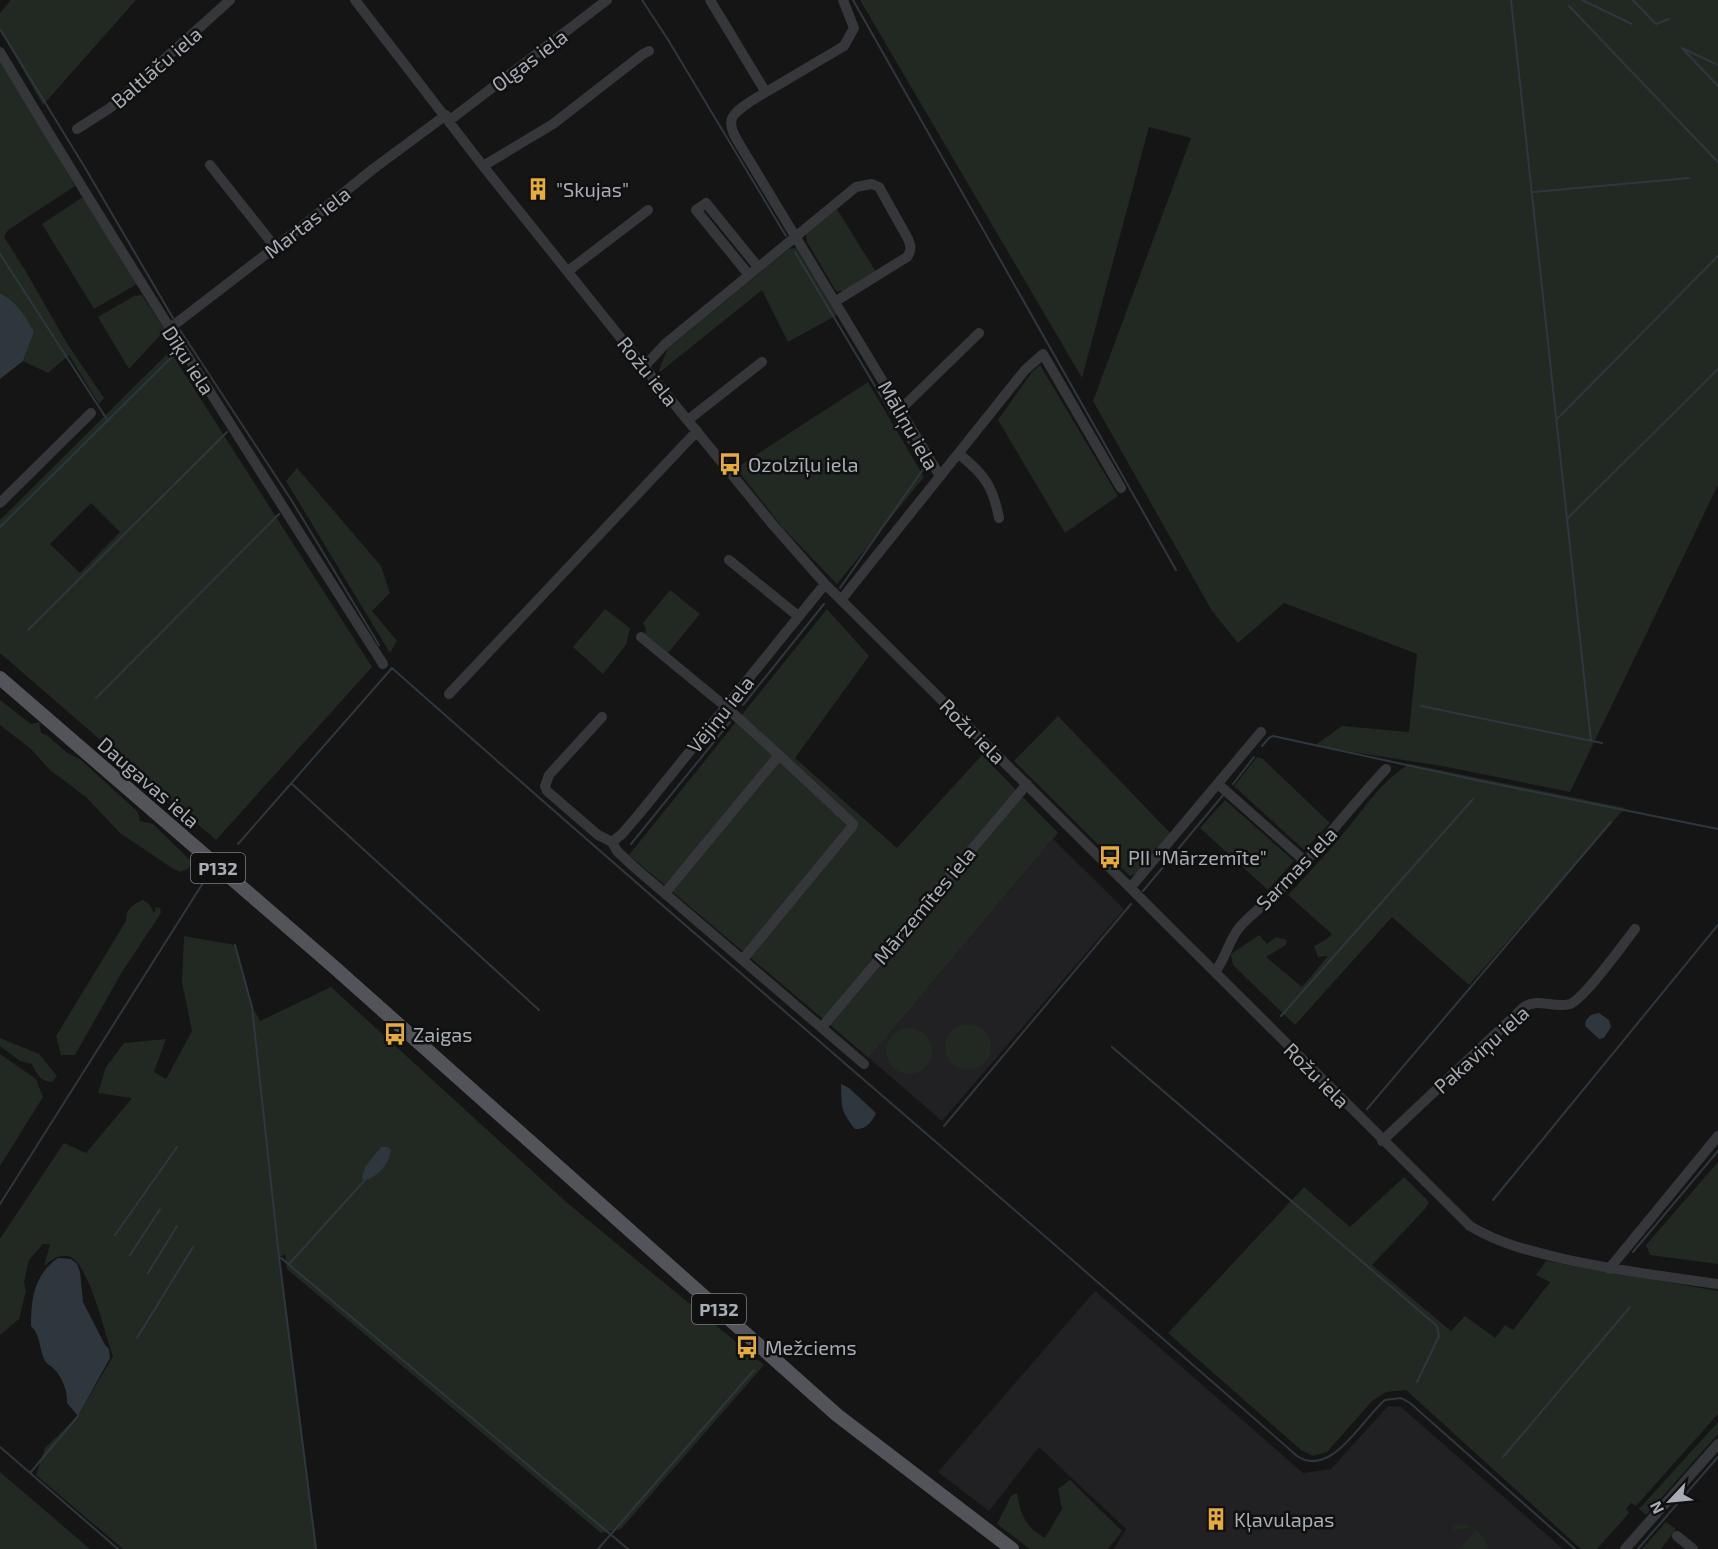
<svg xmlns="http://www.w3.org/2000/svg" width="1718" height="1549" font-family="'Exo 2',sans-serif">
	<rect width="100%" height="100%" fill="#151516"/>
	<path fill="#212123" d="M1053 839 1124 909 942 1121 869 1058Z
		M1095 1291 1303 1473 1331 1469 1388 1406 1401 1407 1563 1549H1114L1126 1529 1039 1447 989 1511 938 1472Z"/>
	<path fill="#212922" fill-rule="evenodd" d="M11 0H136L43 105 0 30V13Z
		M860 0H1718V485L1570 792 1442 766 1314 746 1342 726 1409 732 1417 654 1284 603 1238 643 1212 611 1093 401 1191 138 1149 127 1082 378Z
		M0 58 75 186 8 230 4 237 25 270 68 345 104 398 99 404 69 355 48 373 23 361 34 332 7 297 0 293Z
		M83 197 137 284 94 309 42 224Z
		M837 209 876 272 844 291H836L807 242 806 234Z
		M796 248 837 315 788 342 762 290 660 372 659 370 668 348 789 249Z
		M142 295 165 330 129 369 98 317 134 296Z
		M170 351 372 667 216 840 0 653V520ZM91 503 120 532 80 573 50 544Z
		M1040 365 1118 496 1065 533 998 420 1032 372Z
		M868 382 924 477 837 584 782 527 736 468Z
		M297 468 381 566 390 593 372 611 397 641 390 653 286 481Z
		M670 590 700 614 668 653 645 634 646 629 643 623Z
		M605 609 630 628 626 645 603 674 573 647Z
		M827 609 869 656 795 758 897 848 982 755 1058 833 869 1058 629 855Z
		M0 700 31 724 39 722 41 733 47 735 66 752 81 760 138 812 140 821 153 824 192 862 188 869 180 872 172 868 120 833 86 797 50 770 31 749 0 725Z
		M1058 716 1171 834 1138 874 1130 876 1014 761Z
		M1257 757 1263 759 1330 823 1304 850 1234 786Z
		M1410 764 1625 808 1469 985 1392 917 1295 1025 1233 965 1231 954 1259 935 1267 944 1276 937 1287 940 1286 945 1266 957 1302 987 1328 956 1318 957 1314 946 1327 939 1332 934 1288 895C1306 875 1325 856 1342 835 1362 812 1383 778 1410 764Z
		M1225 800 1294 861 1268 890 1200 828Z
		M143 900 150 905 154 913 156 907 160 908 161 913 122 972 75 1055H61L56 1036 126 921C125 909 134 904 143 900Z
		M184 936 235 945 252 1006 260 1021 331 987 565 1201 764 1365 621 1529 601 1533 287 1269 285 1254 280 1257 316 1549H123L36 1475 45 1448 78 1416 113 1356C105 1336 89 1261 68 1256 58 1254 50 1261 44 1266L50 1244H43L29 1260 24 1282 26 1291 19 1319 0 1335V1239L64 1143 86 1153 132 1098 98 1093 106 1067 124 1043 166 1039 154 1072 166 1079 192 1031 182 982Z
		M945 1047a23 23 0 1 1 46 0a23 23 0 1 1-46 0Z
		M886 1051a23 23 0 1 1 46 0a23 23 0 1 1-46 0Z
		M0 1038 39 1054 57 1076 52 1082C41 1082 36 1073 32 1064L20 1061 0 1046Z
		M0 1054 36 1079 43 1097 0 1166Z
		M1718 1162V1264L1650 1255 1646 1245Z
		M1404 1177 1429 1202 1425 1209 1372 1265 1451 1331 1465 1316 1495 1338 1505 1325 1513 1330 1550 1282 1536 1275 1546 1261 1718 1291V1414L1636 1506 1631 1503 1626 1509 1629 1513 1597 1549H1581L1406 1390 1386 1392 1372 1401 1327 1452 1313 1456 1301 1450 1168 1333 1304 1187 1350 1227Z
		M1718 1422V1434L1646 1515 1639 1509Z
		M0 1472 90 1549H0Z
		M1070 1480 1122 1531 1108 1549H1030L997 1524 1011 1496 1017 1493C1021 1515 1025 1527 1045 1538L1062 1509 1058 1489Z
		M1666 1522 1676 1529 1661 1549H1642Z
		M1463 1524C1476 1527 1486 1536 1488 1549H1459L1474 1532 1473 1528 1452 1530 1454 1526Z"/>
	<path fill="#2f373e" d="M0 293C17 302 25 316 34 332L23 361 0 379Z
		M1599 1013 1609 1020 1611 1027 1604 1038 1599 1039 1585 1026 1586 1020 1591 1015Z
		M841 1084 849 1088 876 1113C872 1122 866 1130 855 1129 840 1110 842 1108 841 1084Z
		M381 1147H388L391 1150C389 1165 378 1176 364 1181L362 1177 365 1167Z
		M58 1258 71 1259 77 1264 80 1272 83 1302 105 1345 109 1349 110 1358 78 1416 67 1403C68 1392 62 1376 53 1368 49 1364 49 1366 46 1362 38 1350 42 1336 31 1326 31 1298 34 1275 58 1258Z"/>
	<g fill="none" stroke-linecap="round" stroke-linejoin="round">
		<path stroke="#2f373e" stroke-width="2" d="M642 0 667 38 786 236
			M853 0 1176 570
			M1511 0 1591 741
			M1582 0 1632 24
			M1633 0 1656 24 1669 19
			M1569 6 1718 162
			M0 29 84 166 173 318
			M1718 65 1682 48 1718 86
			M1533 192 1689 178
			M795 252 924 468 840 588
			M0 254 108 421
			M180 330 292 501 379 645
			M1557 419 1718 256
			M1567 519 1718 369
			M0 527 176 353
			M28 630 227 432
			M96 698 279 514
			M743 705 824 604
			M1421 706 1602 743
			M1262 746 1269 738 1273 736 1476 780 1718 829
			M292 784 539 1010
			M1233 784 1254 757
			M238 844 392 668C691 934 997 1192 1297 1456 1331 1479 1362 1419 1385 1400L1401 1398 1410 1403 1575 1549
			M631 844 730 722
			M1143 891 1224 794
			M235 945 252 1007 279 1257 316 1549
			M1281 1016 1473 799
			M1112 1047 1437 1326 1439 1336 1417 1382
			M1367 1109 1611 822
			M944 1126 1131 904
			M1493 1200 1718 925
			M0 1204 208 875
			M115 1235 177 1147
			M1633 1252 1718 1151
			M130 1255 160 1209
			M281 1258 628 1549
			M290 1263 364 1181
			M148 1273 177 1226
			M137 1338 193 1247
			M0 1447 118 1549
			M1503 1457 1630 1307
			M30 1473 78 1416
			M598 1549 754 1370
			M1638 1549 1718 1457"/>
		<path stroke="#36373b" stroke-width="10" d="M355 0 483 166 644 367 773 525 825 584 1470 1226C1500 1244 1530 1251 1564 1259 1615 1270 1666 1277 1718 1284
			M710 0 765 91
			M843 0 854 28 844 46 751 101C734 113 724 118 737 140L940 476
			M0 52C124 259 254 461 383 664
			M450 120 607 0
			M77 129 110 108 230 0
			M210 165 275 247
			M483 166 553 124 643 54 649 51
			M568 271 648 210
			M749 275 696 210 706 203 758 267
			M170 331 174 325 304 225 373 169 446 115
			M644 367 665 344 856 187 872 184 879 187 907 237C911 245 912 250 907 257L836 301
			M900 408 906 404 979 333
			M688 420 762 362
			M959 454C984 474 993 486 999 518
			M0 503 91 413
			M729 560 798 616
			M841 600 1025 370 1043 354 1121 488
			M641 637 726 707 779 755 665 893
			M449 694 697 431
			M602 717 549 775 545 786 547 791 598 835 612 842 617 851 634 867 864 1064
			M1218 784 1306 862
			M612 842 622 834 640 813 825 584
			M1131 887 1261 732
			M743 959 852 827 853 824 779 755
			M1215 972C1226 958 1228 942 1239 928 1253 911 1272 900 1286 884 1320 847 1351 806 1386 769
			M822 1027 1027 784
			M1382 1141 1524 1007C1538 997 1554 1009 1570 1004 1584 999 1624 943 1635 929
			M1609 1269 1718 1136
			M1677 1536 1693 1549
			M1625 1549 1718 1444"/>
		<path stroke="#52545a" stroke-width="14" d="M0 678 334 967 837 1415 1012 1549"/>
	</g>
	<defs>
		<g id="building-bare" transform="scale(1.8)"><path d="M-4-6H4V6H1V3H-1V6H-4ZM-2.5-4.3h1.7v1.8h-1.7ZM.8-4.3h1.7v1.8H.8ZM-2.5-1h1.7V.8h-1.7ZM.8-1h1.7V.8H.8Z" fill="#e5ab3e" stroke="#101011" stroke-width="2.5" paint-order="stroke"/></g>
		<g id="bus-bare" transform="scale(1.8)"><path d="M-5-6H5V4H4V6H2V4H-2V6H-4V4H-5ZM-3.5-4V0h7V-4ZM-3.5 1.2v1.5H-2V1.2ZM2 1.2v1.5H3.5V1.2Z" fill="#e5ab3e" stroke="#101011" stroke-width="2.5" paint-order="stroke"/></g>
	</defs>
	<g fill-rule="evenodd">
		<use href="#building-bare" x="538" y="189"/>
		<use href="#bus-bare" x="730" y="464"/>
		<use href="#bus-bare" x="1110" y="857"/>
		<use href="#bus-bare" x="395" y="1034"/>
		<use href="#bus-bare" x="747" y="1347"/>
		<use href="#building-bare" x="1216" y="1519"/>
	</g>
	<g text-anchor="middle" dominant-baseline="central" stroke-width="5" stroke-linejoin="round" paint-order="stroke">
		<g fill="#101011" stroke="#7a7d84" stroke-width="1.5">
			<rect x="191" y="853" width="54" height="30" rx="4.5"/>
			<rect x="692" y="1294" width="54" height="30" rx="4.5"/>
		</g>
		<g font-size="18" font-weight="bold" fill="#a7acb5">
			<text x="218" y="868">P132</text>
			<text x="719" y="1309">P132</text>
		</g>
		<g font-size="20" fill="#a7acb5" stroke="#101011">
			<text transform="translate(529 60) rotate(-37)">Olgas iela</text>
			<text transform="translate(156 67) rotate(-41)">Baltlāču iela</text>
			<text transform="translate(307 222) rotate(-38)">Martas iela</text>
			<text transform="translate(189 360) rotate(57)">Dīķu iela</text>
			<text transform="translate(648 371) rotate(51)">Rožu iela</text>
			<text transform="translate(909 425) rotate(60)">Māliņu iela</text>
			<text transform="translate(720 714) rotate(-51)">Vējiņu iela</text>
			<text transform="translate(973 731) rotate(45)">Rožu iela</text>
			<text transform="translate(149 782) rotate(41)">Daugavas iela</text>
			<text transform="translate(1296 868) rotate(-46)">Sarmas iela</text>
			<text transform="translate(924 905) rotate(-50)">Mārzemītes iela</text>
			<text transform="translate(1481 1049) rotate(-42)">Pakaviņu iela</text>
			<text transform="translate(1317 1075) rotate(45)">Rožu iela</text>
		</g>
		<g font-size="20" fill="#a7acb5" stroke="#101011" text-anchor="start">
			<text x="556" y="189">"Skujas"</text>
			<text x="748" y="464">Ozolzīļu iela</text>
			<text x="1128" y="857">PII "Mārzemīte"</text>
			<text x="413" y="1034">Zaigas</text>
			<text x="765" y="1347">Mežciems</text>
			<text x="1234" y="1519">Kļavulapas</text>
		</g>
	</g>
	<g transform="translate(1670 1501) rotate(244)" stroke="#101011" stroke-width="4.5" paint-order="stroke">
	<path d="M0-4.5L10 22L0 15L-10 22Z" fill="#a7acb5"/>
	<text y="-9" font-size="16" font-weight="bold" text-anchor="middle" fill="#a7acb5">N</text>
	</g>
</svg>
